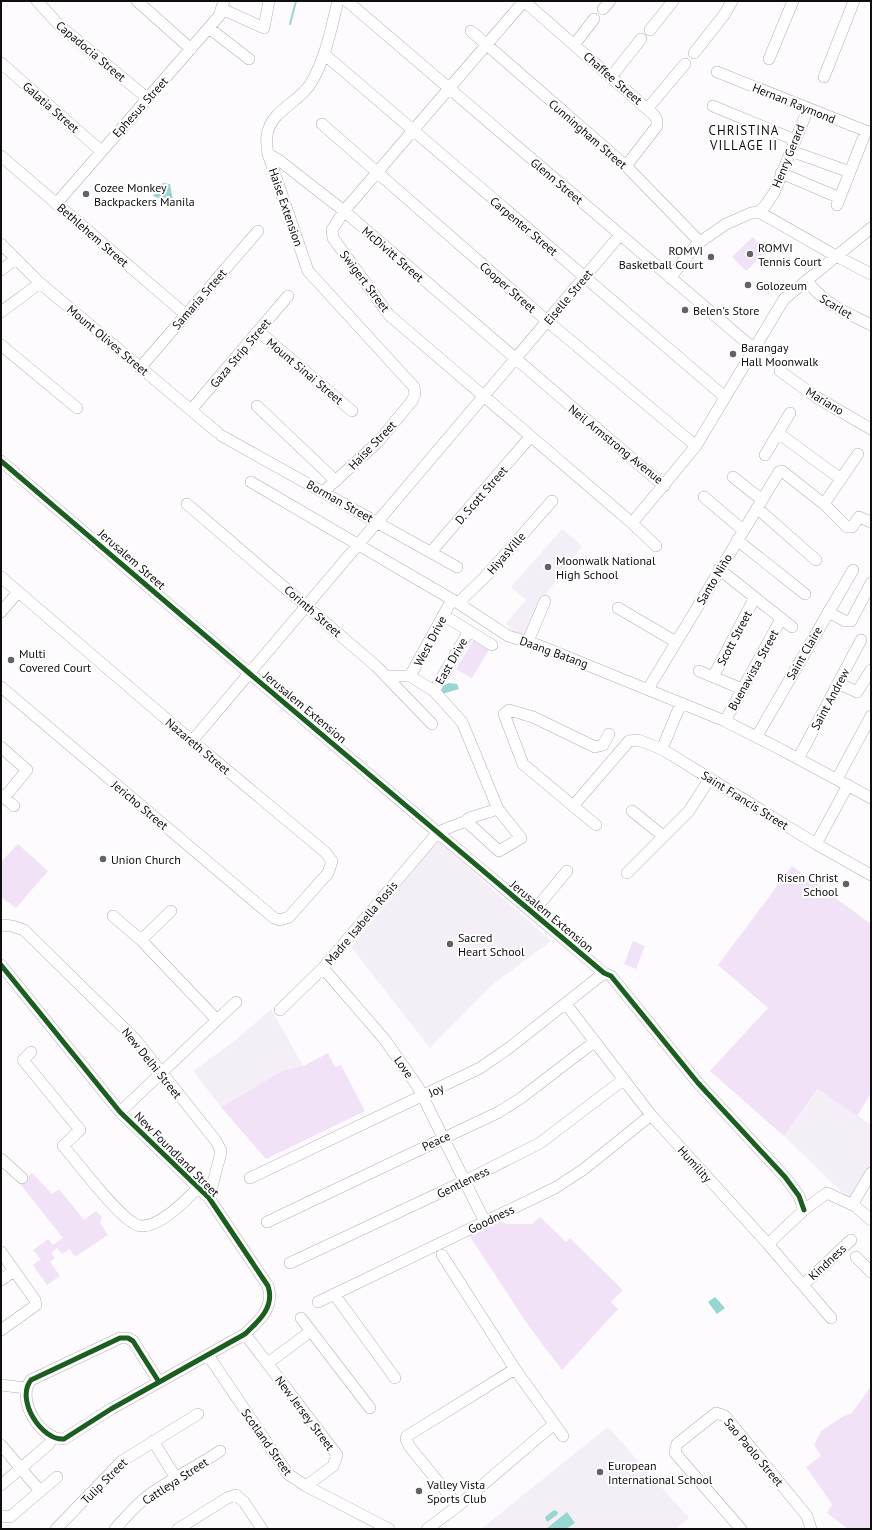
<svg xmlns="http://www.w3.org/2000/svg" width="872" height="1530" font-family="'PT Sans',sans-serif">
	<rect width="100%" height="100%" fill="#fdfbfe"/>
	<path fill="#f4eef6" d="M562 529 582 546 547 593 529 636 512 632 506 623 526 600 511 587Z
		M438 841 551 941 492 985 430 1048 351 947Z
		M271 1009 303 1066 284 1070 221 1107 193 1071 236 1040Z
		M819 1089 871 1125V1167L850 1200 784 1136Z
		M608 1427 689 1518 675 1529H481Z"/>
	<path fill="#f2e2f7" d="M753 237 767 251 746 271 732 257Z
		M474 639 490 648 472 678 456 669Z
		M18 844 48 871 16 908 1 897V862Z
		M792 866 871 924V1093L857 1116 818 1089 784 1136 710 1071 768 1008 718 965Z
		M633 941 645 946 636 969 624 964Z
		M328 1053 335 1067 341 1065 365 1111 266 1159 221 1107 284 1070 303 1066Z
		M32 1173 52 1194 59 1189 84 1220 96 1211 102 1217 100 1223 108 1235 75 1257 70 1249 62 1254 57 1248 51 1253 55 1258 50 1262 60 1276 47 1285 33 1265 41 1259 33 1250 48 1239 53 1245 63 1238 20 1184Z
		M540 1217 566 1242 570 1238 623 1290 611 1302 618 1309 562 1370 528 1325 469 1235 499 1221 508 1224H532Z
		M871 1386V1529H848L827 1513 832 1504 806 1467 821 1456 814 1445 821 1431 842 1417 852 1413Z"/>
	<path fill="#96d6d3" d="M163 183 170 184 173 200H163L153 196Z
		M449 683 457 684 459 689 442 694 441 692 443 686Z
		M715 1297 725 1308 717 1314 708 1302Z
		M554 1510 558 1512 557 1515 547 1522 545 1517Z
		M567 1512 575 1523 566 1529H546Z"/>
	<g fill="none" stroke-linecap="round" stroke-linejoin="round">
		<path stroke="#96d6d3" stroke-width="2" d="M290 24 296 1"/>
		<g stroke="#b1b0b2" stroke-width="12">
			<path id="minor" d="M37 1 60 26 147 98
				M137 1 191 49
				M347 1 767 360
				M524 1 344 211 332 230 333 238 389 315 632 523 656 546
				M524 1 654 115 657 120V126L626 166
				M222 9 264 28 269 1
				M603 9 610 1
				M209 28 249 59
				M650 30 673 1
				M471 31 626 166 700 242
				M574 45 594 19
				M694 53 724 15 732 1
				M324 54 725 397
				M769 59 793 1
				M1 63 101 151
				M717 72 866 131H871
				M611 77 641 39
				M824 77 854 1
				M713 106 795 140
				M648 108 685 64
				M322 124 546 320 696 446
				M791 151 850 172
				M268 154 280 161 344 211 664 486
				M1 156 185 314
				M781 173 840 198
				M56 204 219 16 224 1
				M837 205 866 131
				M759 212 836 256 871 274
				M1 244 40 283 217 432
				M1 270 16 259
				M670 278 697 244 726 224 751 213 759 212 765 206 774 193 808 109
				M807 280C823 304 846 312 871 325
				M1 312 40 283
				M258 331 352 411
				M1 345 77 408
				M140 368 258 231
				M780 371 816 397 871 429
				M257 406 336 481
				M191 410 288 296
				M778 433 841 479
				M222 436 457 567
				M765 455 790 413
				M1 461 249 673 604 973 611 976 698 1083 785 1177 799 1196 804 1210
				M733 477 762 500
				M251 482 458 603 508 636 538 645 725 721 782 750 871 798
				M323 492 378 442 412 401 415 394 414 387 308 271 268 154C267 148 266 141 267 135 271 110 299 103 311 83 326 58 331 28 338 1
				M704 497 743 530
				M187 504 376 666 432 724
				M824 504 858 454
				M757 508 816 560
				M632 523 696 446 784 299 871 228
				M737 540 805 594
				M431 552 530 437
				M719 569 792 627
				M1 577 192 741 325 852 332 861 328 873 289 917 280 920 274 918 1 687
				M458 603 486 576 552 501
				M618 608 676 642
				M1 612 18 592
				M828 612 845 621H851L871 583
				M443 615 492 645
				M528 641 545 601
				M699 671 742 689
				M386 676H410
				M410 676 434 691 462 722 498 809 521 838 499 851 466 821
				M410 676 449 605
				M713 677 754 599
				M838 683 857 692 871 670
				M648 689 779 472 782 471 824 504 847 527H852L859 517 871 522
				M434 691 469 631
				M725 721 781 619
				M757 736 853 570
				M192 741 620 235
				M1 747 27 770 4 798
				M662 749 681 703
				M798 759 861 640
				M837 779 871 716
				M1 795 14 806
				M573 806 629 741 638 740 662 749 816 844 871 875
				M632 811 663 836
				M596 825 523 764 504 714 509 710 533 717 595 747 603 745 609 734
				M816 844 848 785
				M627 873 689 811 710 778
				M533 912 567 871
				M113 916 141 940 217 1020
				M1 925 12 926 24 930 135 1039 216 1141 221 1151 220 1156 209 1198
				M141 940 171 911
				M1 965 120 1112 209 1198 268 1286C275 1307 259 1321 245 1334L111 1409 64 1439C42 1441 15 1400 31 1380L120 1338H128L133 1341 159 1382
				M323 968 385 1040 418 1087 485 1222
				M566 1004 651 1115 768 1244 831 1318
				M280 1010 323 968 438 832 466 821 469 818 498 809
				M31 1052 23 1060 80 1130 63 1146C77 1161 123 1225 141 1226 160 1227 186 1200 199 1187
				M120 1112 236 1002
				M1 1159 22 1178
				M250 1178 480 1068 509 1048 604 973
				M855 1206V1200L871 1173
				M267 1222 499 1112 521 1098 594 1042
				M768 1244 804 1210 827 1193 855 1206 871 1220
				M1 1252 35 1300 36 1305 1 1330
				M442 1255 515 1369 563 1436
				M856 1257 871 1272
				M290 1263 465 1181 540 1143 623 1080
				M1 1280 14 1271
				M803 1285 851 1240
				M334 1294 395 1378
				M318 1302 555 1188 584 1169 651 1115
				M301 1318 370 1408
				M245 1334 337 1455 333 1466 306 1486
				M208 1355 288 1474 306 1486 389 1529
				M268 1363 311 1331
				M1 1385 26 1388
				M153 1441 176 1478
				M1 1445 40 1491
				M1 1485 48 1445 53 1438
				M458 1506 409 1446 406 1439 407 1436 515 1369
				M1 1516 10 1517 57 1477
				M56 1529 122 1461 198 1414
				M115 1529C127 1516 138 1502 153 1492 175 1477 198 1466 220 1451
				M178 1529 227 1498 236 1495 244 1502 262 1529
				M427 1529 458 1506 554 1424
				M741 1529 675 1453 677 1444 716 1413 725 1416 807 1516 811 1529"/>
		</g>
		<use href="#minor" stroke="#fffeff" stroke-width="11"/>
		<g stroke="#fff" stroke-width="8">
			<path id="cycleway" d="M1 461 249 673 604 973 611 976 698 1083 785 1177 799 1196 804 1210
				M1 965 120 1112 209 1198 268 1286C275 1307 259 1321 245 1334L111 1409 64 1439C42 1441 15 1400 31 1380L120 1338H128L133 1341 159 1382"/>
		</g>
		<use href="#cycleway" stroke="#1b5e20" stroke-width="5"/>
	</g>
	<g fill="#626163" stroke="#fff" stroke-width="1.5">
		<circle cx="86" cy="194" r="4"/>
		<circle cx="750" cy="254" r="4"/>
		<circle cx="711" cy="257" r="4"/>
		<circle cx="748" cy="285" r="4"/>
		<circle cx="685" cy="310" r="4"/>
		<circle cx="733" cy="354" r="4"/>
		<circle cx="548" cy="567" r="4"/>
		<circle cx="11" cy="660" r="4"/>
		<circle cx="103" cy="859" r="4"/>
		<circle cx="846" cy="884" r="4"/>
		<circle cx="450" cy="944" r="4"/>
		<circle cx="600" cy="1472" r="4"/>
		<circle cx="419" cy="1491" r="4"/>
	</g>
	<g text-anchor="middle" dominant-baseline="central" stroke-width="4" stroke-linejoin="round" paint-order="stroke">
		<g font-size="12" fill="#0f0e0f" stroke="#fff">
			<text transform="translate(91 51) rotate(40)">Capadocia Street</text>
			<text transform="translate(613 78) rotate(41)">Chaffee Street</text>
			<text transform="translate(794 103) rotate(22)">Hernan Raymond</text>
			<text transform="translate(51 107) rotate(41)">Galatia Street</text>
			<text transform="translate(140 107) rotate(-48)">Ephesus Street</text>
			<text transform="translate(588 134) rotate(41)">Cunningham Street</text>
			<text transform="translate(788 156) rotate(-68)">Henry Gerard</text>
			<text transform="translate(557 181) rotate(40)">Glenn Street</text>
			<text transform="translate(286 207) rotate(71)">Haise Extension</text>
			<text transform="translate(524 226) rotate(40)">Carpenter Street</text>
			<text transform="translate(93 235) rotate(41)">Bethlehem Street</text>
			<text transform="translate(393 254) rotate(41)">McDivitt Street</text>
			<text transform="translate(365 281) rotate(53)">Swigert Street</text>
			<text transform="translate(508 287) rotate(41)">Cooper Street</text>
			<text transform="translate(568 297) rotate(-50)">Eiselle Street</text>
			<text transform="translate(199 299) rotate(-49)">Samaria Srteet</text>
			<text transform="translate(836 306) rotate(31)">Scarlet</text>
			<text transform="translate(108 340) rotate(40)">Mount Olives Street</text>
			<text transform="translate(240 353) rotate(-50)">Gaza Strip Street</text>
			<text transform="translate(305 371) rotate(40)">Mount Sinai Street</text>
			<text transform="translate(825 401) rotate(31)">Mariano</text>
			<text transform="translate(616 444) rotate(39)">Neil Armstrong Avenue</text>
			<text transform="translate(372 445) rotate(-46)">Haise Street</text>
			<text transform="translate(481 495) rotate(-49)">D. Scott Street</text>
			<text transform="translate(340 501) rotate(29)">Borman Street</text>
			<text transform="translate(506 553) rotate(-49)">HiyasVille</text>
			<text transform="translate(132 559) rotate(41)">Jerusalem Street</text>
			<text transform="translate(714 579) rotate(-59)">Santo Niño</text>
			<text transform="translate(313 611) rotate(41)">Corinth Street</text>
			<text transform="translate(734 638) rotate(-62)">Scott Street</text>
			<text transform="translate(430 641) rotate(-62)">West Drive</text>
			<text transform="translate(554 652) rotate(20)">Daang Batang</text>
			<text transform="translate(804 653) rotate(-60)">Saint Claire</text>
			<text transform="translate(451 661) rotate(-60)">East Drive</text>
			<text transform="translate(753 670) rotate(-61)">Buenavista Street</text>
			<text transform="translate(830 699) rotate(-62)">Saint Andrew</text>
			<text transform="translate(305 707) rotate(40)">Jerusalem Extension</text>
			<text transform="translate(198 746) rotate(40)">Nazareth Street</text>
			<text transform="translate(745 800) rotate(32)">Saint Francis Street</text>
			<text transform="translate(140 805) rotate(40)">Jericho Street</text>
			<text transform="translate(552 916) rotate(40)">Jerusalem Extension</text>
			<text transform="translate(361 923) rotate(-50)">Madre Isabella Rosis</text>
			<text transform="translate(152 1063) rotate(51)">New Delhi Street</text>
			<text transform="translate(404 1067) rotate(55)">Love</text>
			<text transform="translate(436 1090) rotate(-26)">Joy</text>
			<text transform="translate(436 1141) rotate(-25)">Peace</text>
			<text transform="translate(177 1154) rotate(45)">New Foundland Street</text>
			<text transform="translate(695 1164) rotate(48)">Humility</text>
			<text transform="translate(463 1182) rotate(-26)">Gentleness</text>
			<text transform="translate(491 1219) rotate(-26)">Goodness</text>
			<text transform="translate(827 1262) rotate(-43)">Kindness</text>
			<text transform="translate(305 1413) rotate(53)">New Jersey Street</text>
			<text transform="translate(267 1442) rotate(55)">Scotland Street</text>
			<text transform="translate(754 1452) rotate(50)">Sao Paolo Street</text>
			<text transform="translate(104 1481) rotate(-45)">Tulip Street</text>
			<text transform="translate(175 1481) rotate(-33)">Cattleya Street</text>
		</g>
		<g font-size="12" fill="#0f0e0f" stroke="#fff" text-anchor="start">
			<text x="94" y="187">Cozee Monkey<tspan x="94" dy="14">Backpackers Manila</tspan></text>
			<text x="758" y="247">ROMVI<tspan x="758" dy="14">Tennis Court</tspan></text>
			<text x="703" y="250" text-anchor="end">ROMVI<tspan x="703" dy="14">Basketball Court</tspan></text>
			<text x="756" y="285">Golozeum</text>
			<text x="693" y="310">Belen's Store</text>
			<text x="741" y="347">Barangay<tspan x="741" dy="14">Hall Moonwalk</tspan></text>
			<text x="556" y="560">Moonwalk National<tspan x="556" dy="14">High School</tspan></text>
			<text x="19" y="653">Multi<tspan x="19" dy="14">Covered Court</tspan></text>
			<text x="111" y="859">Union Church</text>
			<text x="838" y="877" text-anchor="end">Risen Christ<tspan x="838" dy="14">School</tspan></text>
			<text x="458" y="937">Sacred<tspan x="458" dy="14">Heart School</tspan></text>
			<text x="608" y="1465">European<tspan x="608" dy="14">International School</tspan></text>
			<text x="427" y="1484">Valley Vista<tspan x="427" dy="14">Sports Club</tspan></text>
		</g>
		<g font-size="13" letter-spacing="1" fill="#0f0e0f" stroke="#fff">
			<text x="744" y="130">CHRISTINA<tspan x="744" dy="15">VILLAGE II</tspan></text>
		</g>
	</g>
	<rect width="872" height="1530" fill="none" stroke="#0f0e0f" stroke-width="4"/>
</svg>
